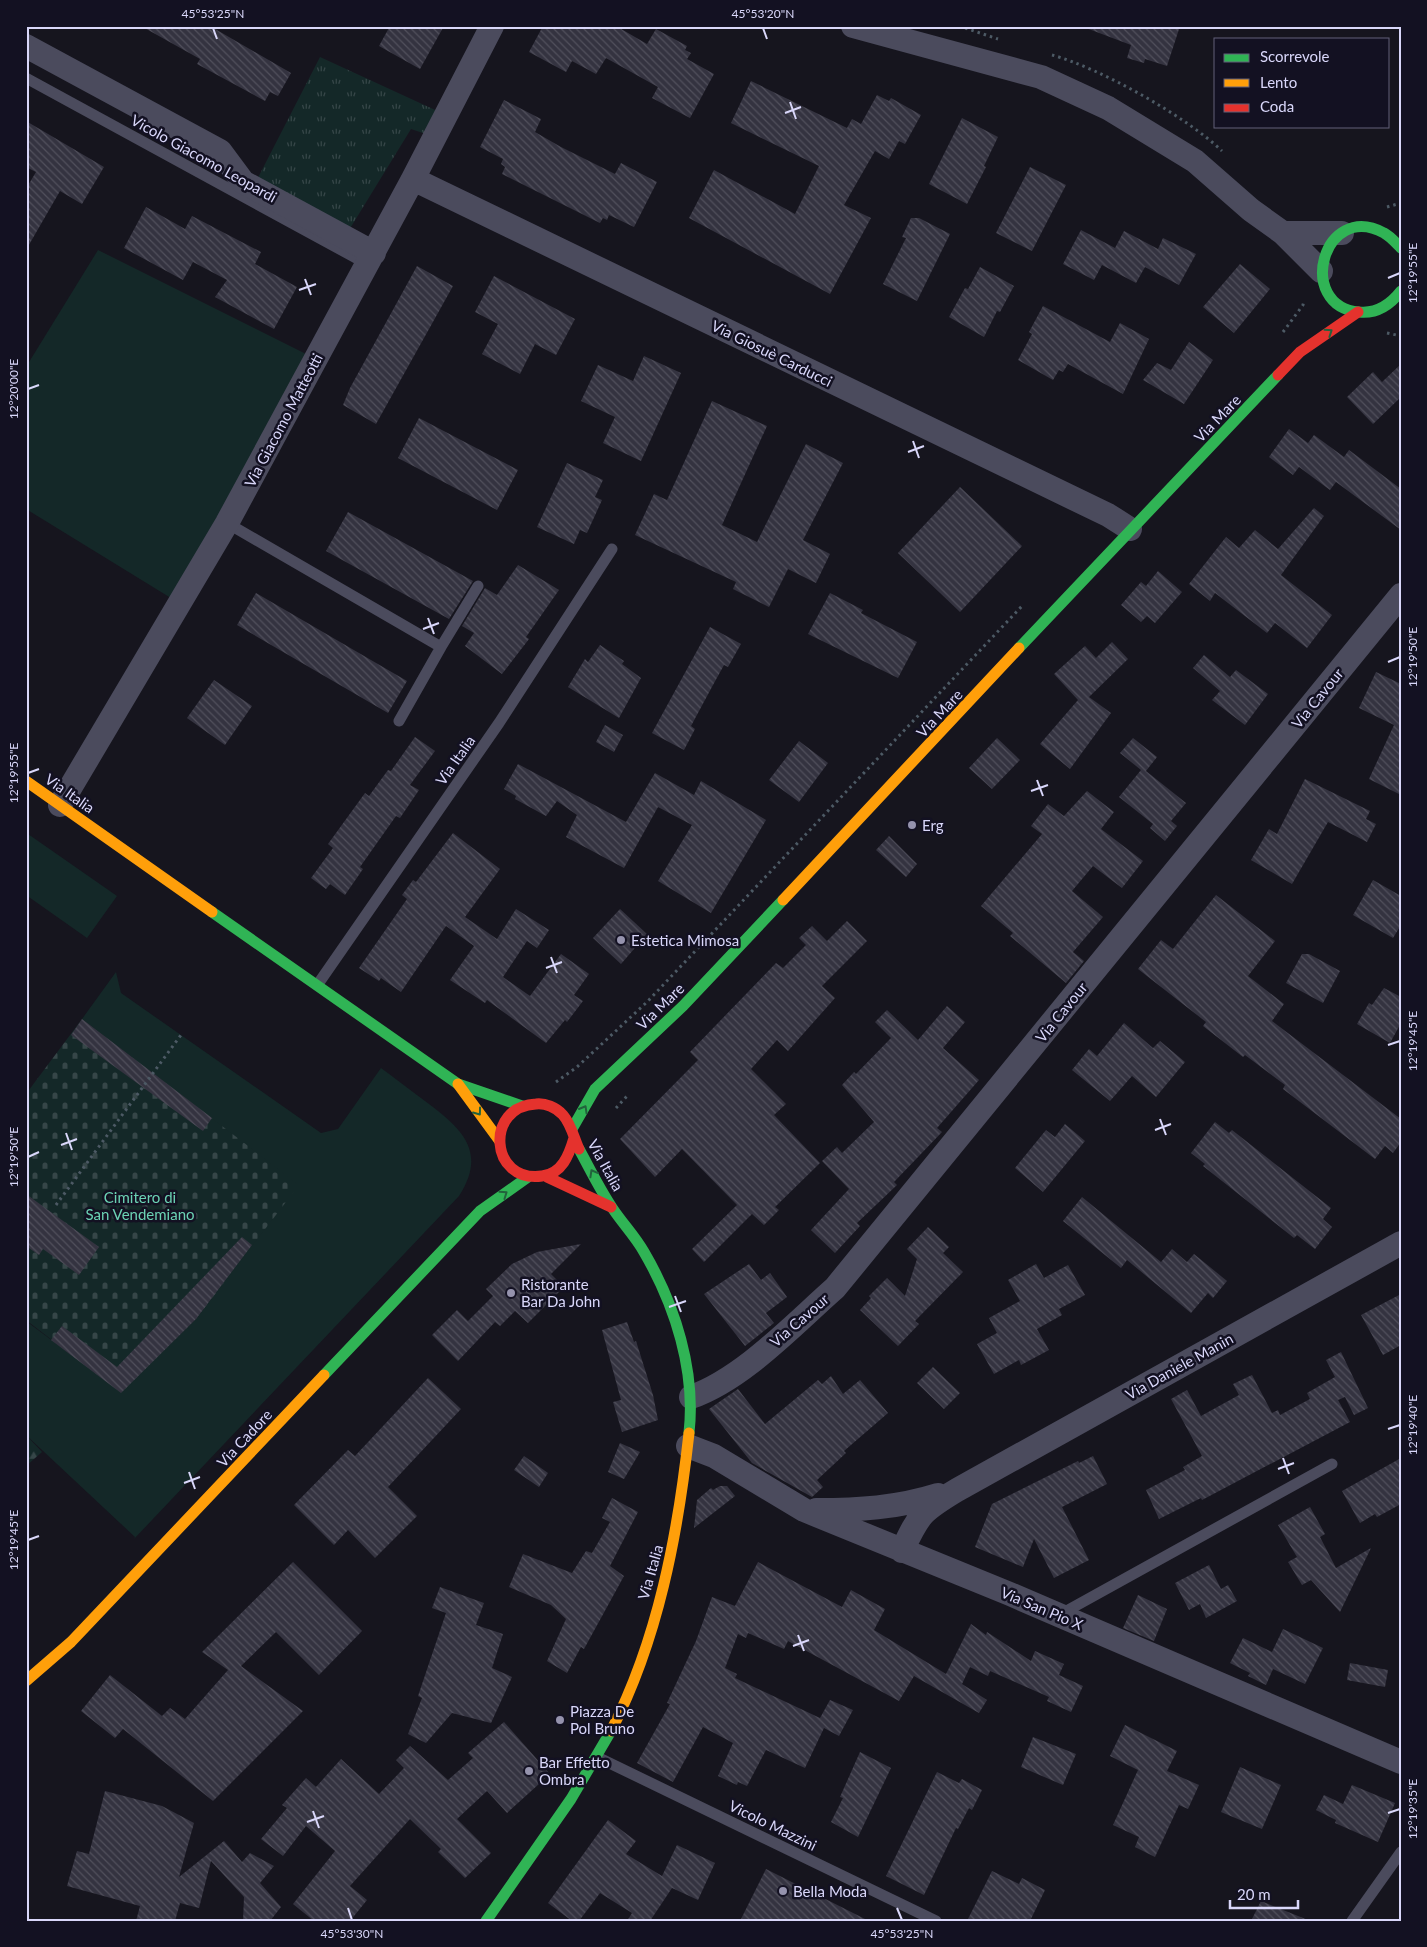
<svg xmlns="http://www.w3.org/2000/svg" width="1427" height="1947" font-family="Lato,sans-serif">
	<defs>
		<pattern id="forest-firs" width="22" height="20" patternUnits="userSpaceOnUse" patternTransform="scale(1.25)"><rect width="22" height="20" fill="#142828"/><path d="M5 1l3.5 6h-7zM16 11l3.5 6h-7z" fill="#364648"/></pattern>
		<pattern id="cemetery-stones" width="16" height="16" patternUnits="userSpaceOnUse" patternTransform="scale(1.25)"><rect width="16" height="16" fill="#142828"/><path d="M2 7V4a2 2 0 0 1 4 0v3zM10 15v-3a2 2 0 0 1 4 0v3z" fill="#364648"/></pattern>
		<pattern id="park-tufts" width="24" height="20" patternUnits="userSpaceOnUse" patternTransform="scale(1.25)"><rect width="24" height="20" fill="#142828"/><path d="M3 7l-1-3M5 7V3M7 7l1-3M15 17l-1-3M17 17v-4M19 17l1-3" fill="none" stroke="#364648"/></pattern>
		<pattern id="building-back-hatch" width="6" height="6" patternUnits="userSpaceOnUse" patternTransform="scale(1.25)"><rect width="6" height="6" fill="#343340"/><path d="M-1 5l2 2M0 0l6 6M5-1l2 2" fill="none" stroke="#51505c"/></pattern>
	</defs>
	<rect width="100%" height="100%" fill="#16151e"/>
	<path fill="#142828" d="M98 250 316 359 179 603 26 509V367Z
		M28 834 117 896 87 938 26 895V837Z
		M116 972 121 993 321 1133 338 1129 381 1068C396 1079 410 1090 425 1101 461 1128 488 1151 459 1196L134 1539 135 1537 26 1435V1321L121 1392 196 1319 298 1185 82 1019Z"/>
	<path fill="url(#forest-firs)" d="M26 1435 42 1452 26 1466Z"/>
	<path fill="url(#cemetery-stones)" d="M82 1019 299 1185 196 1319 121 1393 26 1320V1094Z"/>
	<path fill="url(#park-tufts)" d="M320 57 446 115 435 137 411 129 338 248 247 199Z"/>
	<path fill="url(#building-back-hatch)" d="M141 26H210L291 73 278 96 270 92 265 101 197 64 200 59Z
		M390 26H444L420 69 379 46Z
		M543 26H616L647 44 656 29 687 46 685 50 691 53 687 59 714 74 690 118 652 98 658 87 606 58 596 74 572 61 566 72 529 52Z
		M1086 26H1180L1167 66 1145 59 1144 63 1127 58 1131 45 1086 28Z
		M751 81 847 128 852 119 861 124 877 95 889 101 891 98 921 115 905 144 899 141 889 159 875 151 844 205 871 218 830 294 689 218 714 170 795 214 819 166 731 123Z
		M504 100 541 119 535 132 561 147 615 174 621 163 657 182 634 227 609 215 607 220 603 218 600 223 502 174 505 167 501 164 503 159 480 147Z
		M962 118 998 137 984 166 986 167 967 204 929 184Z
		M26 121 104 167 82 204 60 191 26 250V194L30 189 27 187 36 172 26 167Z
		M1030 167 1066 185 1032 251 996 233Z
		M146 207 185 229 192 216 261 252 255 264 297 287 274 329 215 297 227 280 193 262 183 280 124 248Z
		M911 218H919L950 234 917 301 883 284 906 238 902 237Z
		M1081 230 1115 248 1124 231 1158 249 1163 238 1196 254 1179 285 1145 267 1136 283 1102 265 1094 280 1063 264Z
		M1240 264 1270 289 1234 333 1203 307Z
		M417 266 453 286 376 424 343 405 350 388Z
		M980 267 1014 286 1000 312 997 311 984 337 949 317 965 288 968 289Z
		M494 276 575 319 556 355 535 344 520 374 482 354 498 324 475 312Z
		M1043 306 1110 342 1120 323 1149 339 1123 394 1068 364 1063 372 1059 370 1053 380 1018 360 1032 334 1029 332Z
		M1189 342 1213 360 1184 404 1143 380 1157 363 1171 370Z
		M644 356 681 373 641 461 603 443 615 417 581 401 598 365 633 381Z
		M1401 364V397L1373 424 1347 397 1373 372 1382 382Z
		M712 401 767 426 722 525 757 542 806 444 843 463 803 540 830 554 816 583 788 569 769 607 733 589 736 582 635 535 654 494 667 500Z
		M419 418 518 470 497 510 398 458Z
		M1289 429 1308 443 1314 435 1344 457 1349 450 1401 489V530L1336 482 1330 490 1299 467 1293 475 1269 457Z
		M567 463 603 480 595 497 602 500 587 533 580 530 574 544 537 527Z
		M960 487 1022 546 960 612 898 553Z
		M1314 508 1324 516 1281 575 1332 615 1307 648 1275 623 1267 633 1215 593 1210 601 1189 584 1226 537 1239 548 1255 530 1278 549Z
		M348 512 473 581 449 619 326 551Z
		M518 565 559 590 526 637 529 639 502 674 465 646 474 633 462 626 485 588 497 595Z
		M1158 571 1182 592 1155 623 1147 616 1141 622 1121 605 1141 582 1146 586Z
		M256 593 407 681 388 713 237 625Z
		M830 593 863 610 861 613 917 642 898 678 808 634Z
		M710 627 741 644 728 667 724 665 713 685 691 726 695 729 684 750 652 733Z
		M1112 642 1128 659 1089 697 1111 713 1070 769 1040 744 1078 700 1054 674 1085 646 1096 658Z
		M600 645 624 661 622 664 641 678 619 718 568 687 585 659 588 662Z
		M1204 655 1230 677 1236 670 1268 694 1245 725 1212 700 1220 691 1193 668Z
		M1376 672 1401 684V795L1369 779 1394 725 1359 708Z
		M214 680 252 706 225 745 187 718Z
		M605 725 623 735 614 752 596 742Z
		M415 737 435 751 410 785 419 790 400 818 396 816 360 867 363 869 345 895 330 884 326 889 311 878 333 848 328 844 365 793 369 796 388 770 391 771Z
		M997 738 1020 760 992 789 969 768Z
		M1133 738 1157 757 1146 771 1186 803 1171 821 1177 826 1165 841 1150 828 1153 824 1119 797 1141 770 1120 753Z
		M799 741 828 763 799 802 769 780Z
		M518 764 626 822 655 773 694 795 701 781 766 820 711 913 658 881 692 825 658 807 624 868 566 837 577 815 557 801 546 816 515 799 516 796 504 789Z
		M1305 779 1370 811 1366 819 1376 824 1367 842 1328 822 1292 884 1251 860 1269 829 1277 834Z
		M1087 791 1114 812 1101 829 1143 861 1122 888 1093 866 1072 891 1103 917 1073 952 1084 961 1066 983 1010 936 1013 933 981 906 1042 834 1031 826 1048 804 1064 816Z
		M453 833 500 869 465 917 497 939 516 909 549 930 537 948 527 941 503 977 530 996 561 954 589 974 574 995 583 1001 567 1022 565 1020 546 1043 487 1000 485 1003 450 980 474 946 446 926 401 992 381 978 379 981 359 968 407 899 402 895 413 880 416 882Z
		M889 836 917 864 906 877 876 850Z
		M1373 880 1401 896V925L1393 938 1353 915Z
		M1216 895 1275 941 1248 976 1284 1004 1272 1021 1401 1119V1142L1393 1153 1385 1146 1375 1159 1283 1089 1285 1085 1245 1055 1243 1057 1203 1026 1206 1022 1138 969 1161 940 1173 949Z
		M620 909 647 934 621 964 593 938Z
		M847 921 867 941 822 986 835 998 788 1051 777 1040 751 1069 786 1104 774 1115 820 1163 775 1207 779 1210 764 1225 752 1214 704 1262 692 1249 737 1205 682 1149 655 1177 620 1139 698 1060 690 1052 776 963 783 968 806 945 799 938 812 926 827 941Z
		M1302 954H1309L1340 971 1323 1003 1286 983Z
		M1384 988 1401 997V1023L1390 1043 1357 1024 1369 1003 1372 1005Z
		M947 1006 965 1022 943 1048 979 1080 937 1128 942 1132 894 1182 897 1185 857 1223 860 1226 835 1253 811 1230 849 1189 822 1161 837 1147 842 1153 874 1122 842 1085 854 1072 856 1074 891 1038 875 1022 887 1010 918 1040Z
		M82 1019 212 1118 203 1131 71 1035Z
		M1124 1023 1153 1048 1160 1041 1185 1062 1156 1097 1132 1076 1110 1101 1072 1070 1089 1049 1097 1056Z
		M1215 1122 1229 1133 1232 1130 1331 1208 1323 1219 1332 1227 1315 1249 1297 1235 1294 1238 1203 1166 1205 1164 1191 1153Z
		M1065 1124 1085 1141 1043 1192 1015 1168 1046 1130 1055 1137Z
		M26 1194 99 1247 79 1275 43 1249 39 1255 26 1246Z
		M1082 1197 1161 1262 1172 1249 1187 1262 1194 1254 1227 1281 1213 1298 1208 1293 1191 1313 1127 1260 1121 1268 1063 1221Z
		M928 1227 949 1247 943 1253 963 1272 915 1321 919 1324 898 1346 860 1310 871 1298 869 1296 887 1278 905 1296 917 1259 907 1249Z
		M242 1237 252 1245 196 1319 121 1393 51 1340 62 1326 117 1367Z
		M581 1244 551 1274 564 1287 528 1323 515 1311 500 1326 495 1322 458 1361 432 1335 457 1310 468 1321 493 1296 486 1289 512 1264 537 1252Z
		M749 1264 761 1280 770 1273 787 1297 766 1313 774 1323 745 1346 704 1294Z
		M1036 1264 1044 1278 1068 1265 1085 1295 1059 1309 1062 1315 1037 1329 1049 1350 1021 1365 1019 1360 994 1374 977 1344 997 1333 989 1318 1020 1301 1008 1280Z
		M1401 1294V1345L1383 1355 1361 1315Z
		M627 1322 634 1342 636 1341 653 1395 658 1420 622 1432 613 1402 621 1400 602 1330Z
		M1341 1352 1368 1408 1354 1415 1345 1397 1338 1400 1350 1422 1202 1500 1201 1498 1159 1519 1146 1490 1185 1470 1183 1467 1202 1456 1171 1399 1187 1390 1201 1416 1239 1395 1233 1384 1252 1375 1272 1413 1278 1410 1280 1415 1310 1399 1307 1393 1335 1377 1326 1360Z
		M933 1367 960 1393 944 1409 917 1383Z
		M831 1376 843 1394 860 1380 888 1413 844 1451 846 1453 817 1480 823 1487 812 1497 752 1463 709 1409 738 1389 765 1424 818 1380 822 1384Z
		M428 1378 461 1409 388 1487 417 1516 375 1558 348 1530 334 1545 294 1505 348 1450 355 1456Z
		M620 1443 640 1452 624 1479 608 1472Z
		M524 1456 548 1473 539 1487 514 1470Z
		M1093 1456 1107 1484 1062 1507 1089 1560 1054 1578 1034 1539 1023 1567 975 1547 992 1504 1078 1461 1079 1463Z
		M1401 1458V1504L1377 1517 1375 1514 1360 1523 1342 1491Z
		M720 1486H727L735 1496 694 1528 697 1500 711 1488 713 1490Z
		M612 1498 638 1512 610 1566 624 1576 584 1649 581 1647 567 1673 547 1661 566 1619 551 1605 509 1587 523 1554 572 1573 586 1551 592 1553 610 1522 602 1518Z
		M1310 1507 1325 1534 1320 1537 1336 1568 1371 1548 1340 1612 1311 1580 1302 1585 1288 1562 1297 1557 1278 1525Z
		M293 1562 362 1631 319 1675 276 1632 241 1666 303 1711 213 1801 123 1729 115 1738 81 1711 110 1675 162 1716 170 1708 185 1719 228 1670 202 1652Z
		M758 1562 842 1607 851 1590 885 1609 874 1630 946 1674 971 1624 986 1635 987 1632 1031 1661 1035 1651 1064 1664 1059 1675 1083 1686 1071 1712 1047 1701 1049 1697 990 1671 988 1676 970 1667 962 1684 987 1700 979 1713 914 1676 899 1701 788 1641 784 1649 748 1633 746 1638 738 1634 725 1668 737 1674 735 1678 820 1718 830 1700 853 1710 839 1736 824 1728 805 1768 766 1750 747 1786 738 1782 737 1785 718 1776 733 1743 703 1727 673 1782 637 1763 670 1704 667 1703 696 1641 712 1597 735 1606Z
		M1209 1565 1221 1589 1228 1585 1237 1601 1206 1618 1200 1604 1189 1610 1175 1583Z
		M440 1587 484 1603 476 1625 503 1634 492 1668 512 1677 491 1723 452 1713 426 1743 408 1734 422 1698 418 1696 446 1613 432 1608Z
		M1138 1595 1167 1609 1154 1641 1123 1628Z
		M1283 1629 1323 1648 1305 1684 1273 1669 1266 1685 1248 1676 1250 1673 1230 1663 1243 1638 1272 1652Z
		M1350 1663 1388 1670 1385 1687 1347 1680Z
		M504 1722 550 1774 507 1813 487 1791 457 1819 491 1853 465 1878 438 1852 441 1849 410 1819 350 1886 367 1900 350 1921H314L293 1904 335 1851 306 1826 283 1856 261 1839 287 1808 282 1805 306 1778 316 1787 341 1759 379 1794 404 1768 396 1760 410 1746 448 1780 473 1758 468 1753Z
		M1125 1725 1177 1751 1167 1771 1199 1785 1188 1809 1179 1805 1155 1857 1135 1847 1139 1837 1113 1825 1138 1770 1110 1756Z
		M1033 1737 1076 1754 1063 1785 1021 1767Z
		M860 1752 891 1768 858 1837 831 1822 843 1798 840 1797Z
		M1240 1767 1281 1785 1262 1829 1221 1812Z
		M937 1772 959 1783 962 1779 982 1790 972 1810 969 1808 958 1829 956 1828 924 1895 886 1876Z
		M1352 1785 1395 1803 1378 1842 1335 1823 1336 1820 1316 1810 1324 1795 1343 1804Z
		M105 1791 162 1806 194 1823 179 1877 224 1841 242 1862 250 1853 274 1866 260 1883 281 1907 270 1921H243L244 1897 211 1861 199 1908 180 1903 175 1921H136L140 1906 67 1886 77 1851 89 1854Z
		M608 1820 636 1841 626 1854 662 1876 677 1845 715 1863 698 1900 672 1888 650 1921H627L632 1913 600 1893 579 1921H572L548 1903Z
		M766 1869 869 1921H740Z
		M992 1871 1019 1884 1022 1878 1045 1890 1030 1921H967Z
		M1261 1901 1308 1920V1921H1251Z"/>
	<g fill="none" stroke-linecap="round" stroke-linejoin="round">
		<path stroke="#4d5a65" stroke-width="3" stroke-dasharray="2.5 4" stroke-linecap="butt" d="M959 26 998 39
			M1052 55C1100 68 1187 117 1222 151
			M1387 207 1401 203
			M1283 332 1303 305 1304 300
			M1387 333 1401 336
			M556 1082 577 1067 647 1002 1022 606
			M616 1108 628 1095
			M56 1205 181 1035"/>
		<path stroke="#4b4b5d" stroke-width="11" d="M26 78 367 264
			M227 523 441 647 399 721
			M441 647 478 586
			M318 984 499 723 612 549
			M1061 1614 1332 1464
			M597 1757 936 1921
			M1352 1921 1401 1852"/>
		<path stroke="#4b4b5d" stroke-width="24" d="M853 26 1041 77 1108 108 1195 161 1251 210 1283 233 1321 271
			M26 46 220 151 243 182 374 253
			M413 179 1108 515 1130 529
			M1283 233H1342
			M60 805 227 523 413 179 492 26
			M691 1397C743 1379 794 1324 835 1288L1401 595
			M688 1446 714 1456 804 1510 1010 1594 1401 1762
			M816 1510C858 1510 897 1508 938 1495
			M902 1551C919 1514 922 1511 957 1490L1401 1243"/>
		<path stroke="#30b455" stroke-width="11" d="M1401 248C1396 243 1390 236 1384 233 1323 200 1295 306 1359 312 1377 314 1390 305 1401 291
			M1019 648 1278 375
			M212 912 458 1084 522 1106
			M572 1129 595 1089 683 1006 783 900
			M579 1149C590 1169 600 1190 613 1209 623 1224 635 1236 644 1252 675 1305 696 1371 689 1433
			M324 1375 480 1211 528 1177
			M486 1921 571 1799 611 1731"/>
		<path stroke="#ff9f0a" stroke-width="11" d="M26 781 212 912
			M783 900 1019 648
			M458 1084 499 1140
			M26 1681 71 1642 324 1375
			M611 1731C658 1640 678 1534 689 1433"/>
		<path stroke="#e5322d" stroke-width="11" d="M1278 375 1300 352 1358 312
			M574 1138C569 1155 562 1174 542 1176 489 1183 485 1106 536 1104 545 1103 556 1107 563 1115 571 1124 574 1138 579 1149
			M547 1177 611 1207"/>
	</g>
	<defs><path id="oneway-chevron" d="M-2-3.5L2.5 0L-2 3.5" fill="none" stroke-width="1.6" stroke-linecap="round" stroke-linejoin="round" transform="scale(1.25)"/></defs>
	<g stroke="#22623c">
		<use href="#oneway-chevron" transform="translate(1329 332) rotate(-34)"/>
		<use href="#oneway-chevron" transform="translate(584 1109) rotate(-60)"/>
		<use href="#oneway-chevron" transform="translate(478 1112) rotate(54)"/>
		<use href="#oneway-chevron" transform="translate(593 1173) rotate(-119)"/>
		<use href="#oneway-chevron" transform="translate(504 1194) rotate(-35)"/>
	</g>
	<path fill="none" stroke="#d9d7fa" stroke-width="2" d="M213 28 217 39M763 28 767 39M790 102 796 119M785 113 801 107M1388 278 1400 273M305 279 311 295M299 290 316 284M28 389 39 385M913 441 919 458M908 452 924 446M428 618 434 634M423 629 439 623M1388 662 1400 657M28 773 39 769M1037 780 1043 796M1031 791 1048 785M551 957 557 973M546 968 562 962M1388 1045 1400 1041M1160 1119 1166 1135M1155 1130 1171 1124M66 1133 72 1150M61 1145 77 1139M28 1157 39 1152M675 1296 681 1312M669 1307 686 1301M1388 1429 1400 1425M1283 1458 1289 1474M1278 1469 1294 1463M189 1472 195 1489M184 1483 200 1477M28 1540 39 1536M798 1635 804 1651M793 1646 809 1640M313 1811 319 1828M1388 1813 1400 1809M307 1822 324 1816M348 1908 352 1920M897 1908 902 1920"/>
	<g fill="#9593ad" stroke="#131122" stroke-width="2">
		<circle cx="912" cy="825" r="5"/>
		<circle cx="621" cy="940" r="5"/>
		<circle cx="511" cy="1293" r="5"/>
		<circle cx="560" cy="1720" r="5"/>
		<circle cx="529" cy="1771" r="5"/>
		<circle cx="783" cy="1891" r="5"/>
	</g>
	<g text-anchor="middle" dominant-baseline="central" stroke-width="5" stroke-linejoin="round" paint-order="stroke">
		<g font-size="15" fill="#d9d7fa" stroke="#131122">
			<text transform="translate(204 158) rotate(29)">Vicolo Giacomo Leopardi</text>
			<text transform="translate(772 353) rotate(26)">Via Giosuè Carducci</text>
			<text transform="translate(1217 418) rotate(-46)">Via Mare</text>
			<text transform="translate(283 420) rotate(-62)">Via Giacomo Matteotti</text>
			<text transform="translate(1317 698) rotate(-51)">Via Cavour</text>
			<text transform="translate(939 713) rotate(-47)">Via Mare</text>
			<text transform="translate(455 760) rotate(-55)">Via Italia</text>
			<text transform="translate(70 793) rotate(35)">Via Italia</text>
			<text transform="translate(660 1006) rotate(-44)">Via Mare</text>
			<text transform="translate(1061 1012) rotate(-51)">Via Cavour</text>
			<text transform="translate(606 1165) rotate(61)">Via Italia</text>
			<text transform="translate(799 1320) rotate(-41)">Via Cavour</text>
			<text transform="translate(1179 1366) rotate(-29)">Via Daniele Manin</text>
			<text transform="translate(244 1438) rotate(-47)">Via Cadore</text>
			<text transform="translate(650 1572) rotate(-74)">Via Italia</text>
			<text transform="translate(1042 1608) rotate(23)">Via San Pio X</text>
			<text transform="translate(773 1825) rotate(26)">Vicolo Mazzini</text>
		</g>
		<g font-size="15" fill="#d9d7fa" stroke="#131122" text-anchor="start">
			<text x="922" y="825">Erg</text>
			<text x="631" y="940">Estetica Mimosa</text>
			<text x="521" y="1284">Ristorante<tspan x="521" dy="17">Bar Da John</tspan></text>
			<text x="570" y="1711">Piazza De<tspan x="570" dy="17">Pol Bruno</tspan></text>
			<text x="539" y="1762">Bar Effetto<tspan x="539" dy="17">Ombra</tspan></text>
			<text x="793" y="1891">Bella Moda</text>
		</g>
		<g font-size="15" fill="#6bd2b4" stroke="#131122">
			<text x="140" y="1197">Cimitero di<tspan x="140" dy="17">San Vendemiano</tspan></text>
		</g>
	</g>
	<rect width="1427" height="1947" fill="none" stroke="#131122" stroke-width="55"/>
	<rect x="1214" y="38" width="175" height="90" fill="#131122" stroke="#626078"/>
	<rect x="1224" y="54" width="25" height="8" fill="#30b455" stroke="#626078"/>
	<text x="1260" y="62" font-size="15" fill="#d9d7fa">Scorrevole</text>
	<rect x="1224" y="79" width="25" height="8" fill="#ff9f0a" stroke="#626078"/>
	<text x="1260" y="88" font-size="15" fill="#d9d7fa">Lento</text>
	<rect x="1224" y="104" width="25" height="8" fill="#e5322d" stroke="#626078"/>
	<text x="1260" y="112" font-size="15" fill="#d9d7fa">Coda</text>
	<path d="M1230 1900v8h68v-8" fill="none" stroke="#d9d7fa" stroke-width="2.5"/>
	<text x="1237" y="1900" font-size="15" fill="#d9d7fa" stroke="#131122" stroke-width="4" paint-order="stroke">20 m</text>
	<rect x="28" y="28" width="1372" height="1892" fill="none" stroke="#d9d7fa" stroke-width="2"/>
	<g font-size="12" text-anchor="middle" fill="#d9d7fa">
		<text x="213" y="18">45°53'25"N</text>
		<text x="763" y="18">45°53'20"N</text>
		<text transform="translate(1413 273) rotate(-90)" y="4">12°19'55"E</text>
		<text transform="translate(14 389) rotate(-90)" y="4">12°20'00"E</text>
		<text transform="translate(1413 657) rotate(-90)" y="4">12°19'50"E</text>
		<text transform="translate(14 773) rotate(-90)" y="4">12°19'55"E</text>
		<text transform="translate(1413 1041) rotate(-90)" y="4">12°19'45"E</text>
		<text transform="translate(14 1157) rotate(-90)" y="4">12°19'50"E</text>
		<text transform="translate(1413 1425) rotate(-90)" y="4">12°19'40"E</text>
		<text transform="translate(14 1540) rotate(-90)" y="4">12°19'45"E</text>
		<text transform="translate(1413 1809) rotate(-90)" y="4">12°19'35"E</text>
		<text x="352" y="1938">45°53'30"N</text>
		<text x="902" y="1938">45°53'25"N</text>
	</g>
</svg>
